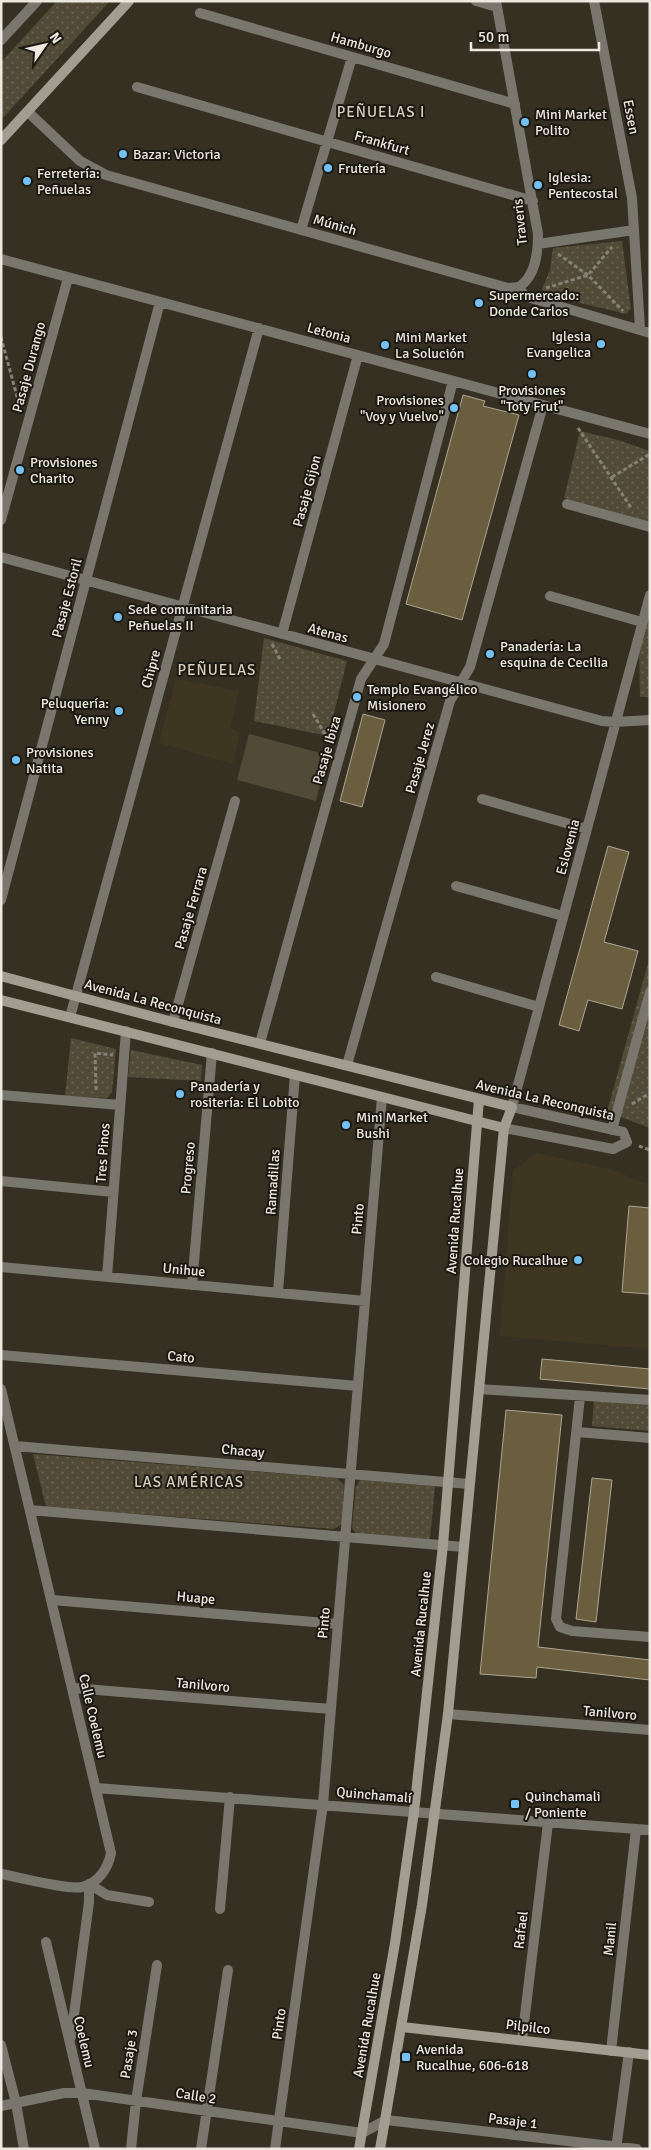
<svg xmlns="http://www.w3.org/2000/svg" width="651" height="2150" font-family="Signika,sans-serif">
	<defs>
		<pattern id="green-dots" width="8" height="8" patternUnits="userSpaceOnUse" patternTransform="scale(1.25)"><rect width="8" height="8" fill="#514a37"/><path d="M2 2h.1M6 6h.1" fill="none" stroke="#6a6454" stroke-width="1.8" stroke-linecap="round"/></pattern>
	</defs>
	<rect width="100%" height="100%" fill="#353021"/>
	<path fill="#3e3620" d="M176 679 239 691 230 728 240 733 233 764 159 743Z
		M536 1153 610 1169 650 1185V1349L500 1336 513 1171Z"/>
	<path fill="url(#green-dots)" d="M57 1H110L1 120V62Z
		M622 241 631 309 626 314 543 294 542 289 550 270 553 248Z
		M580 431 618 440 650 451V522L564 498Z
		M650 608V697H640L639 654Z
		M264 638 347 661 328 736 254 721Z
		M650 956V1128L607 1112Z
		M71 1038 116 1049 112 1092 107 1098 65 1096Z
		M131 1050 202 1065 201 1081 128 1077Z
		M594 1400 650 1404V1431L592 1426Z
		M33 1454 337 1478 344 1485 342 1524 334 1529 46 1507Z
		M360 1480 435 1486 430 1539 357 1534 352 1528 356 1487Z"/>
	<path fill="#514a37" d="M249 734 328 755 316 801 237 780Z"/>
	<path fill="#6a5e3e" stroke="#ada694" d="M463 395 485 401 483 406 519 415 462 620 406 604Z
		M363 714 385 720 362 807 340 801Z
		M608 846 629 852 604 942 638 951 622 1009 588 1000 579 1031 559 1025Z
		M629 1206 650 1208V1294L622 1292Z
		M542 1359 650 1369V1389L540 1379Z
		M506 1410 562 1415 538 1647 650 1660V1680L537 1667 536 1678 480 1674Z
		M592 1478 612 1480 596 1622 576 1619Z"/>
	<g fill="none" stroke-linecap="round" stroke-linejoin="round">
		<path stroke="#858174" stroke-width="3" stroke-dasharray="4 2.5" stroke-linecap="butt" d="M558 254 588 275 623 311
			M546 288 588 275 612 247
			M1 337 19 404
			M578 428 632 509
			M612 477 650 454
			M272 644 281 661
			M313 714 329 741
			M96 1090 95 1053 113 1055
			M632 1104 650 1093
			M639 1146 650 1150"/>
		<path stroke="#79766e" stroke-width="10" d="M476 1 497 7
			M496 1 538 234C538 252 536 276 519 287
			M594 1 632 198 640 329
			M200 13 515 104
			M1 40 37 1
			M137 87 533 201
			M28 112 80 161 106 175 508 288 519 287
			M301 230 352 57
			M538 244 634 230
			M1 259 650 434
			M519 287 524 295 531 298 650 333
			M567 504 650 527
			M1 520 68 278
			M1 557 602 721 615 722 650 720
			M550 596 642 622
			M282 634 358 355
			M482 799 587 829
			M456 886 563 916
			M1 900 160 302
			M436 977 539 1007
			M70 1017 259 328
			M173 1022 235 801
			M260 1043 361 679 384 644 453 381
			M347 1065 450 701 470 667 543 405
			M1 1095 120 1105
			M504 1128 613 1149 627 1142 623 1132 512 1107 650 595
			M612 1130 650 992
			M1 1181 113 1192
			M1 1267 365 1301
			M107 1277 126 1031
			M192 1285 212 1053
			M278 1292 295 1075
			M1 1355 358 1386
			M1 1389 111 1853C108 1868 99 1883 82 1887 67 1890 19 1877 1 1874
			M479 1389 650 1400
			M580 1397 556 1619 560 1627 572 1631 650 1637
			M577 1432 650 1438
			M15 1446 469 1484
			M30 1510 463 1547
			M52 1600 338 1624
			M73 1688 331 1709
			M448 1714 650 1730
			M96 1788 650 1830
			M89 1884 107 1895 149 1902
			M220 1909 230 1797
			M46 1942 95 2149
			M71 2037 89 1902V1884
			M522 2040 548 1823
			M1 2045 16 2103 24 2149
			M611 2051 636 1829
			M1 2106 64 2093H82L362 2133 386 2120 637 2149
			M131 2149 136 2101 157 1965
			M201 2149 228 1970
			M275 2149 323 1804 382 1097
			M616 2149 629 2052"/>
		<path stroke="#a19d91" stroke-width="10" d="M1 140 129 1
			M1 976 173 1022 512 1107 504 1128 448 1714 422 1905 380 2149
			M1 1000 504 1128
			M402 2027 650 2055
			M359 2149 395 1943 414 1812 443 1545 479 1099"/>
	</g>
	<g fill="#73c1f5" stroke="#1a1811" stroke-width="2">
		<circle cx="525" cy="122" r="5"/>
		<circle cx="123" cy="154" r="5"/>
		<circle cx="328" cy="168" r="5"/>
		<circle cx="27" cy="181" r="5"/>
		<circle cx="538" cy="185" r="5"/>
		<circle cx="479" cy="303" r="5"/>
		<circle cx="601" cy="344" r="5"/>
		<circle cx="385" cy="345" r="5"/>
		<circle cx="532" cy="374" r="5"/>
		<circle cx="454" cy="408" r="5"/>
		<circle cx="20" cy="470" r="5"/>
		<circle cx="118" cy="617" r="5"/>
		<circle cx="490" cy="654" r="5"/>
		<circle cx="357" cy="697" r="5"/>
		<circle cx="119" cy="711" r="5"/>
		<circle cx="16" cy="760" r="5"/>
		<circle cx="180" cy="1094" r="5"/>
		<circle cx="346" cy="1125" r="5"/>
		<circle cx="578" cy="1260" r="5"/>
		<rect x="510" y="1799" width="10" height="10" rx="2.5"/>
		<rect x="401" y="2052" width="10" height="10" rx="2.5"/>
	</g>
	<g text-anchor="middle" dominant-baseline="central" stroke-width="4" stroke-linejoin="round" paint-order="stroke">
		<g font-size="14" fill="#ece8df" stroke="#1a1811">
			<text transform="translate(361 45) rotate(16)">Hamburgo</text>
			<text transform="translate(631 117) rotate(79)">Essen</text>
			<text transform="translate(382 143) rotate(16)">Frankfurt</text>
			<text transform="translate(520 222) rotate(-96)">Traveris</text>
			<text transform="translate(335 225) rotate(16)">Múnich</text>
			<text transform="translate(329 333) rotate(15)">Letonia</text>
			<text transform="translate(29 367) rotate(-75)">Pasaje Durango</text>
			<text transform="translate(307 491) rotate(-75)">Pasaje Gijon</text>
			<text transform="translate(67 598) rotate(-75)">Pasaje Estoril</text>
			<text transform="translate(328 633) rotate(15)">Atenas</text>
			<text transform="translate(151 669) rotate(-75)">Chipre</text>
			<text transform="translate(327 750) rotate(-74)">Pasaje Ibiza</text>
			<text transform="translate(420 758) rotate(-74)">Pasaje Jerez</text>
			<text transform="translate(568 847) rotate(-75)">Eslovenia</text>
			<text transform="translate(191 908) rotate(-74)">Pasaje Ferrara</text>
			<text transform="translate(153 1002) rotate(15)">Avenida La Reconquista</text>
			<text transform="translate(545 1100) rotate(13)">Avenida La Reconquista</text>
			<text transform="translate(103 1153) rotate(-86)">Tres Pinos</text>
			<text transform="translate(188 1168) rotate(-85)">Progreso</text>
			<text transform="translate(273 1182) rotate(-86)">Ramadillas</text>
			<text transform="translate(358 1219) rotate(-85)">Pinto</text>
			<text transform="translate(455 1221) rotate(-86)">Avenida Rucalhue</text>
			<text transform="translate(184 1270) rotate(5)">Unihue</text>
			<text transform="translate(181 1357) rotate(5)">Cato</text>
			<text transform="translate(243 1451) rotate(5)">Chacay</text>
			<text transform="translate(196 1598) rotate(5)">Huape</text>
			<text transform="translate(324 1623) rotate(-85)">Pinto</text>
			<text transform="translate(421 1624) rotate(-84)">Avenida Rucalhue</text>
			<text transform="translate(203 1685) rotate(5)">Tanilvoro</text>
			<text transform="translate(610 1713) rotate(5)">Tanilvoro</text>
			<text transform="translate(93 1716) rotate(77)">Calle Coelemu</text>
			<text transform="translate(374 1795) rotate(5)">Quinchamalí</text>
			<text transform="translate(521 1930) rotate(-83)">Rafael</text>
			<text transform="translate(610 1939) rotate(-84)">Manil</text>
			<text transform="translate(279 2024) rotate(-82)">Pinto</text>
			<text transform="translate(367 2025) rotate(-80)">Avenida Rucalhue</text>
			<text transform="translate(528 2027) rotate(7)">Pilpilco</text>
			<text transform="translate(84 2042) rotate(77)">Coelemu</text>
			<text transform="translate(129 2054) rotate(-81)">Pasaje 3</text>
			<text transform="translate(196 2096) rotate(9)">Calle 2</text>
			<text transform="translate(513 2121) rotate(7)">Pasaje 1</text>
		</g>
		<g font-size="14" fill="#ece8df" stroke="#1a1811" text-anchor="start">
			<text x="535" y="114">Mini Market<tspan x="535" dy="16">Polito</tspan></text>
			<text x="133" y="154">Bazar: Victoria</text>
			<text x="338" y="168">Frutería</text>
			<text x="37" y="173">Ferretería:<tspan x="37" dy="16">Peñuelas</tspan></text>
			<text x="548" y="177">Iglesia:<tspan x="548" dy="16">Pentecostal</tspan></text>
			<text x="489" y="295">Supermercado:<tspan x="489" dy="16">Donde Carlos</tspan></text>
			<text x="591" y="336" text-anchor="end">Iglesia<tspan x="591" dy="16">Evangelica</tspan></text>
			<text x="395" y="337">Mini Market<tspan x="395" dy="16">La Solución</tspan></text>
			<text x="532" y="390" text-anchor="middle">Provisiones<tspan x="532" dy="16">"Toty Frut"</tspan></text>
			<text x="444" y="400" text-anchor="end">Provisiones<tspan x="444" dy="16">"Voy y Vuelvo"</tspan></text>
			<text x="30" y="462">Provisiones<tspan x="30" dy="16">Charito</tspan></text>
			<text x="128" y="609">Sede comunitaria<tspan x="128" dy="16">Peñuelas II</tspan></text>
			<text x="500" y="646">Panadería: La<tspan x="500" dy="16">esquina de Cecilia</tspan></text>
			<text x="367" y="689">Templo Evangélico<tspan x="367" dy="16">Misionero</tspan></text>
			<text x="109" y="703" text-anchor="end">Peluquería:<tspan x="109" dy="16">Yenny</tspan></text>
			<text x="26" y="752">Provisiones<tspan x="26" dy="16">Natita</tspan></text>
			<text x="190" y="1086">Panadería y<tspan x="190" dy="16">rositería: El Lobito</tspan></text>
			<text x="356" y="1117">Mini Market<tspan x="356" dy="16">Bushi</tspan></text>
			<text x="568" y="1260" text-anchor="end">Colegio Rucalhue</text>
			<text x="525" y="1796">Quinchamali<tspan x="525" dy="16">/ Poniente</tspan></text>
			<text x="416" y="2049">Avenida<tspan x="416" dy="16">Rucalhue, 606-618</tspan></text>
		</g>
		<g font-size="15" letter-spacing="1" fill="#d6cfbd" stroke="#1a1811">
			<text x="381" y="112">PEÑUELAS I</text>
			<text x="217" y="670">PEÑUELAS</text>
			<text x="189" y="1482">LAS AMÉRICAS</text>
		</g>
	</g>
	<rect width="651" height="2150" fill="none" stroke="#ece8df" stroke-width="5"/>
	<g transform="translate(45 45) rotate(56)" stroke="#1a1811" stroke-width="4" paint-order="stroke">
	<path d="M0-4L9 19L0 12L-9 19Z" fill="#ece8df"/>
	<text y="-8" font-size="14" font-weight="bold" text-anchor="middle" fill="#ece8df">N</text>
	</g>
	<path d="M471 42v8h128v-8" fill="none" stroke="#ece8df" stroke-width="2.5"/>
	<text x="478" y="42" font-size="15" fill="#ece8df" stroke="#1a1811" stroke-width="4" paint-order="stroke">50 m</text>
</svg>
